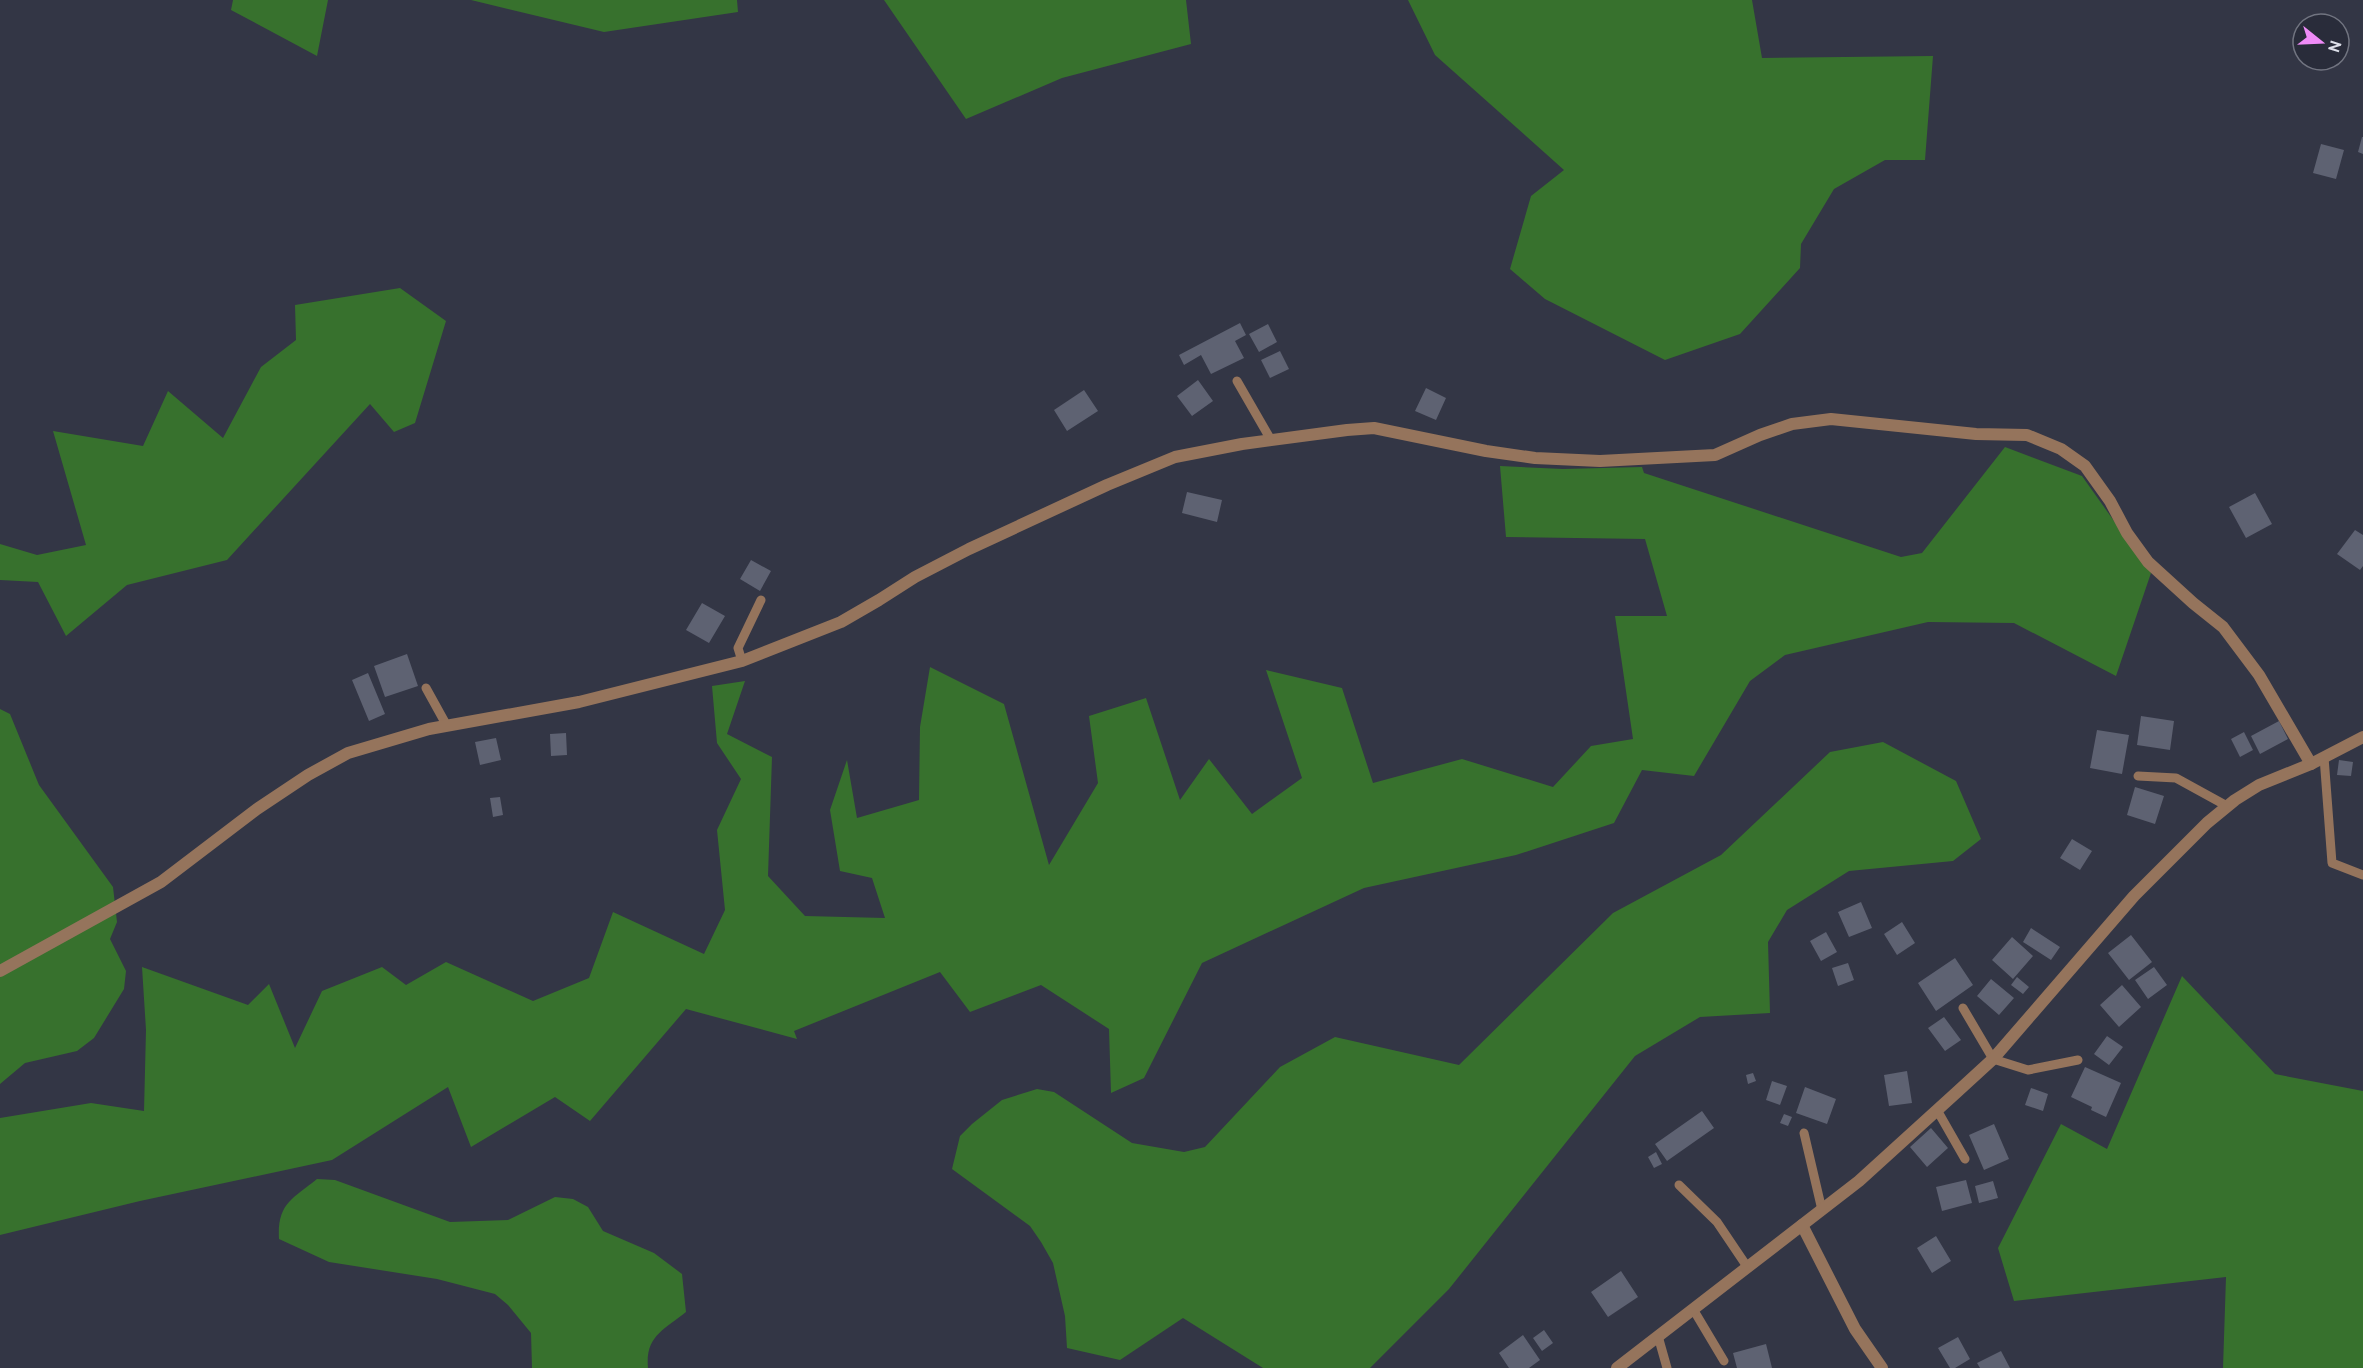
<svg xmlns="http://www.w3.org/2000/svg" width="2363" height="1368" font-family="Overpass,sans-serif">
	<rect width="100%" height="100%" fill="#333645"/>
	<path fill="#37712d" d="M233 0H328L317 56 231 10Z
		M471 0H737L738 12 604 32Z
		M884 0H1186L1191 44 1062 78 966 119Z
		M1408 0H1752L1762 58 1933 56 1925 160H1885L1834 189 1801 244 1800 268 1740 334 1665 360 1545 299 1510 269 1531 196 1564 170 1435 55Z
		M400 288 446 321 415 423 394 432 370 404 227 560 127 585 66 636 38 582 0 580V544L37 555 86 545 53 431 143 446 168 391 223 438 261 367 296 340 295 305Z
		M2005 447 2082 476 2151 573 2116 676 2014 623 1928 622 1785 655 1750 681 1694 776 1642 770 1614 823 1516 855 1364 888 1202 963 1144 1078 1111 1093 1109 1029 1041 985 970 1012 940 972 794 1031 797 1039 686 1009 590 1121 555 1097 471 1147 448 1087 332 1160 140 1201 0 1235V1118L91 1103 144 1111 146 1030 142 967 248 1005 269 984 295 1048 322 991 382 967 406 985 446 962 533 1001 589 978 613 912 704 954 725 910 717 830 741 779 717 743 712 686 745 681 727 734 772 757 768 876 805 916 885 918 872 878 840 871 830 810 847 760 857 818 919 800 920 727 930 667 1004 704 1049 865 1098 783 1089 716 1146 698 1180 800 1209 759 1252 814 1302 778 1266 670 1342 688 1373 783 1462 759 1553 787 1591 746 1633 739 1615 616H1667L1645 539 1506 537 1500 466 1563 469 1642 467 1644 473 1901 557 1922 553Z
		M0 709 10 714 39 785 113 887 117 922 110 939 126 971 124 989 94 1038 77 1051 25 1063 0 1084Z
		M1883 742 1956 781 1981 839 1953 861 1849 871 1787 910 1768 942 1770 1013 1700 1017 1635 1056 1449 1289 1370 1368H1263L1183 1318 1120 1360 1067 1348 1065 1316 1053 1263 1041 1242 1030 1226 952 1169 960 1136 972 1124 1002 1100 1037 1089 1054 1092 1132 1143 1184 1152 1205 1147 1280 1067 1335 1037 1459 1065 1613 913 1721 855 1830 752Z
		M2182 976 2275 1074 2363 1091V1368H2223L2226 1277 2014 1301 1998 1248 2061 1124 2107 1149Z
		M317 1179 335 1180 450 1222 508 1220 555 1197 573 1199 588 1207 603 1231 654 1253 682 1274 686 1312C664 1330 645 1336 648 1368H532L531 1333 508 1305 495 1294 437 1279 329 1262 279 1239C277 1204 292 1199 317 1179Z"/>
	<path fill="#5e6272" d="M2362 137H2363V154L2358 152Z
		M2321 144 2344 150 2336 179 2313 173Z
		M1240 323 1246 335 1235 341 1244 358 1211 374 1201 355 1184 365 1179 355Z
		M1268 324 1277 342 1259 352 1249 334Z
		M1280 351 1289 369 1270 378 1261 360Z
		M1198 380 1213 401 1192 416 1177 396Z
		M1426 388 1446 398 1436 420 1415 411Z
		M1084 390 1098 411 1067 431 1054 410Z
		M1187 492 1222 500 1217 522 1182 513Z
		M2255 493 2272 524 2246 538 2229 507Z
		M2355 530 2363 535V566L2360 570 2337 554Z
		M751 560 771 571 760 591 740 579Z
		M702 603 725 616 709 643 686 630Z
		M407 654 418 686 385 697 374 666Z
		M368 673 385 714 369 721 352 680Z
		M2141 716 2174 721 2170 750 2137 745Z
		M2279 721 2288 739 2260 754 2251 736Z
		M2097 730 2129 735 2122 774 2090 768Z
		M2244 732 2253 750 2240 757 2231 739Z
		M566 733 567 755 551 756 550 734Z
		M496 738 501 760 480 765 475 742Z
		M2339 760 2353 762 2351 776 2337 775Z
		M2135 787 2164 796 2155 824 2127 815Z
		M500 797 503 815 493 817 490 798Z
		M2072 839 2092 851 2080 870 2060 858Z
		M1861 902 1872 928 1849 937 1838 912Z
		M1902 922 1915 943 1897 955 1884 934Z
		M2031 928 2060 947 2051 960 2023 942Z
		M1826 932 1837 952 1821 961 1810 941Z
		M2131 935 2152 962 2129 980 2108 953Z
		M2012 937 2033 956 2013 979 1992 960Z
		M1955 958 1973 985 1936 1011 1918 983Z
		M1848 963 1854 980 1838 986 1832 968Z
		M2154 967 2167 985 2148 999 2135 980Z
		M2017 977 2029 987 2023 994 2011 985Z
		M1991 979 2014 998 1999 1015 1977 996Z
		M2122 985 2141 1007 2119 1027 2100 1005Z
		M1944 1017 1961 1040 1945 1051 1928 1028Z
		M2107 1036 2123 1047 2109 1065 2094 1054Z
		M2085 1067 2121 1083 2106 1117 2091 1110 2092 1107 2071 1097Z
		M1907 1071 1912 1103 1889 1106 1884 1075Z
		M1753 1073 1756 1081 1748 1084 1746 1075Z
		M1772 1081 1787 1086 1780 1105 1766 1100Z
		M1805 1087 1836 1099 1827 1124 1796 1113Z
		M2031 1088 2048 1094 2043 1111 2025 1105Z
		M1702 1111 1714 1128 1667 1161 1655 1144Z
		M1784 1114 1792 1117 1788 1126 1780 1123Z
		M1994 1124 2009 1159 1984 1170 1969 1135Z
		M1931 1128 1948 1148 1927 1167 1910 1147Z
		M1656 1152 1662 1164 1654 1168 1648 1157Z
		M1966 1180 1972 1203 1942 1211 1936 1187Z
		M1993 1181 1998 1198 1979 1203 1975 1186Z
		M1936 1236 1951 1261 1932 1273 1917 1248Z
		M1621 1271 1638 1297 1608 1317 1591 1292Z
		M1544 1330 1553 1343 1542 1351 1533 1338Z
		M1523 1335 1540 1360 1529 1368H1509L1499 1353Z
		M1958 1337 1970 1359 1955 1368H1950L1938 1348Z
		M1766 1344 1772 1368H1737L1733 1353Z
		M2001 1351 2010 1368H1980L1977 1363Z"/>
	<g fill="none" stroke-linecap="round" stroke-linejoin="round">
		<path stroke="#95745c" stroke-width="9" d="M1237 381 1271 440
			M742 661 738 648 761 600
			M426 688 447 726
			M2324 757 2332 863 2363 875
			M2138 776 2176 778 2227 806
			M1963 1008 1993 1059 2028 1070 2078 1060
			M1937 1110 1965 1159
			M1804 1133 1822 1210
			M1679 1185 1717 1222 1748 1268
			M1693 1309 1724 1361
			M1658 1336 1667 1368"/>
		<path stroke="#95745c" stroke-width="12" d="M0 971 161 882 257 809 308 775 348 753 429 729 579 702 742 661 841 622 879 600 915 577 969 549 1107 485 1175 457 1242 444 1347 430 1374 428 1486 451 1535 458 1600 461 1715 455 1760 435 1792 424 1831 419 1976 434 2027 435 2061 449 2085 466 2110 501 2127 533 2148 562 2193 603 2223 627 2259 675 2311 764
			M1802 1225 1855 1329 1882 1368"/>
		<path stroke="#95745c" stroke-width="12" d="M1617 1368 1859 1181 1957 1092 1993 1059 2134 896 2207 823 2235 800 2259 785 2311 764 2363 737"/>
	</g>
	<g transform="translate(2321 42) rotate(108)"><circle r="28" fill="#292c3a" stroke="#717480" stroke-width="1.5"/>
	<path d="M0-4.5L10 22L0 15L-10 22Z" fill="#ef8bf7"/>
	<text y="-9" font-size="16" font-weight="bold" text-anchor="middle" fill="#dddfe9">N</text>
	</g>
</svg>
